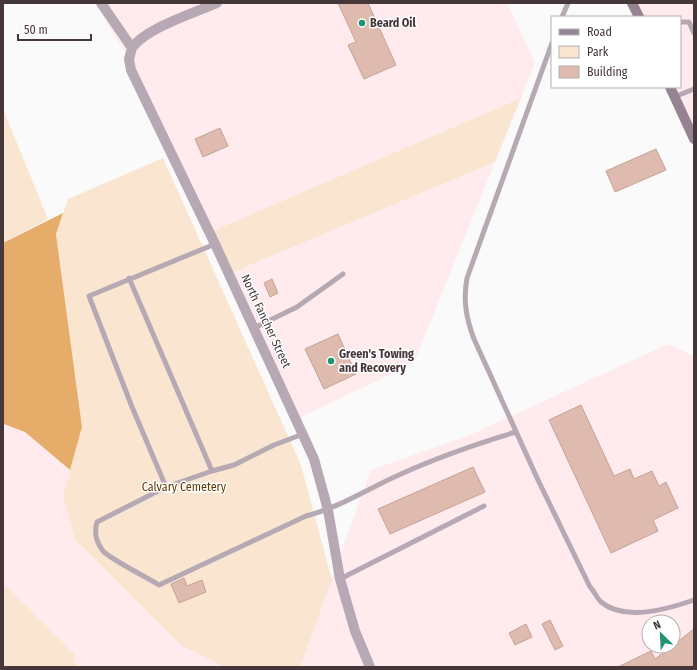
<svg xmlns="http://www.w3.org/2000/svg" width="697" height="670" font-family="'Fira Sans Condensed',sans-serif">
	<rect width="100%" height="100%" fill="#fafafa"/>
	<path fill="#ffebee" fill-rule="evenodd" d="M95 3H507L535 62 521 98 210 232 129 59Z
		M632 3H694V136L672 87H680V17H639Z
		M495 162 414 363 297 419 229 274Z
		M668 344 694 356V667H299L371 470 470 435ZM649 622H673V646H649Z
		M4 423 25 432 70 470 63 496 75 540 182 646 225 667H77L74 654 3 583Z"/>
	<path fill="#fae6d0" d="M521 98 495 162 229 274 210 232Z
		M3 109 48 219 3 243Z
		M163 158 301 465 332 580 300 667H225L182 646 75 540 63 496 82 427 56 234 68 199Z
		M3 583 74 654 77 667H3Z"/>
	<path fill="#e5ad69" d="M63 213 56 234 82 427 70 470 25 432 4 424 3 425V243Z"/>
	<path fill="#dfbaae" stroke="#c6a296" d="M338 3H368L396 65 364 79 348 45 356 42Z
		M220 128 228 146 203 157 195 139Z
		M656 149 666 170 615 192 606 171Z
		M272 279 278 293 270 297 264 283Z
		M338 334 356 374 324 389 305 349Z
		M581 405 614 476 630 469 634 479 652 471 659 486 666 482 678 508 653 520 658 531 611 553 549 420Z
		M473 467 485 492 390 534 378 509Z
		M184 578 187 586 202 580 206 592 179 603 171 584Z
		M550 620 563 646 555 650 542 624Z
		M526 624 532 637 515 645 509 633Z
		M694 629V667H618L651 651 655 659Z"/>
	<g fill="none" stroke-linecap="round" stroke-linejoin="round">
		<path stroke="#b6a9b4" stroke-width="5" d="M562 17 568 3
			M680 22H689L694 33
			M552 43 467 278C463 300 466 318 474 339L538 480 590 587C594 591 597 598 601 602 625 622 668 609 694 600
			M674 97 694 89
			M129 278 212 471
			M254 328 297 307 343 274
			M303 434 274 445 234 465 212 471 166 487 97 522C94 532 96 542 103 551 110 559 148 578 159 585L306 516C341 507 369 488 401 474 438 457 476 444 516 432
			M166 487 132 407 89 296 215 244
			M340 579 484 506"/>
		<path stroke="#b6a9b4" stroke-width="10" d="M101 3 132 48 129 59 131 70 215 244 314 459 328 510 340 579 355 631 370 667
			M132 48C146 28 194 13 217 3"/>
		<path stroke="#958392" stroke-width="10" d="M632 3 639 17
			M670 87 694 139"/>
	</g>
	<g fill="#219172" stroke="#fff" stroke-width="1.5">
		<circle cx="362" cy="23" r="4"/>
		<circle cx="331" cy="361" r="4"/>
	</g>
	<g text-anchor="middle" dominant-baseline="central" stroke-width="3" stroke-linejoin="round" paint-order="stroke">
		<g font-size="12" font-weight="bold" fill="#453639" stroke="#fff" text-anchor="start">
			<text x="370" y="23">Beard Oil</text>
			<text x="339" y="354">Green's Towing<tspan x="339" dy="14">and Recovery</tspan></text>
		</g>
		<g font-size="12" fill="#453639" stroke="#fff">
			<text transform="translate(266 321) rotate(65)">North Fancher Street</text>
		</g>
		<g font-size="12" fill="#613c03" stroke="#fff">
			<text x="184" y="487">Calvary Cemetery</text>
		</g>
	</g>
	<rect width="697" height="670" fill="none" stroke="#453639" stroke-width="8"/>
	<rect x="551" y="16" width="130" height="72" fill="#ffffff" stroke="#b5afb0"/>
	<rect x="559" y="29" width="20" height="6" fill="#958392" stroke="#b5afb0"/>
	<text x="587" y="36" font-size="12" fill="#453639">Road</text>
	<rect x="559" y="46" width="20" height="12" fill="#fae6d0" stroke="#b5afb0"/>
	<text x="587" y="56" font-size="12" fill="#453639">Park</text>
	<rect x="559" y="66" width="20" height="12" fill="#dfbaae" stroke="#b5afb0"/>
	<text x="587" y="76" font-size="12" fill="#453639">Building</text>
	<g transform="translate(661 634) rotate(336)"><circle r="19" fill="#ffffff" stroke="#b5afb0"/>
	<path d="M0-3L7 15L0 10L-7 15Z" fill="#219172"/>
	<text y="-6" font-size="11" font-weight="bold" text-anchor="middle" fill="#453639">N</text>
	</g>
	<path d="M18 34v6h73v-6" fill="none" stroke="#453639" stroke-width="2"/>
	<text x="24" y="34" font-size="12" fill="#453639" stroke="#ffffff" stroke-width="3" paint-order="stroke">50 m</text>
</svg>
